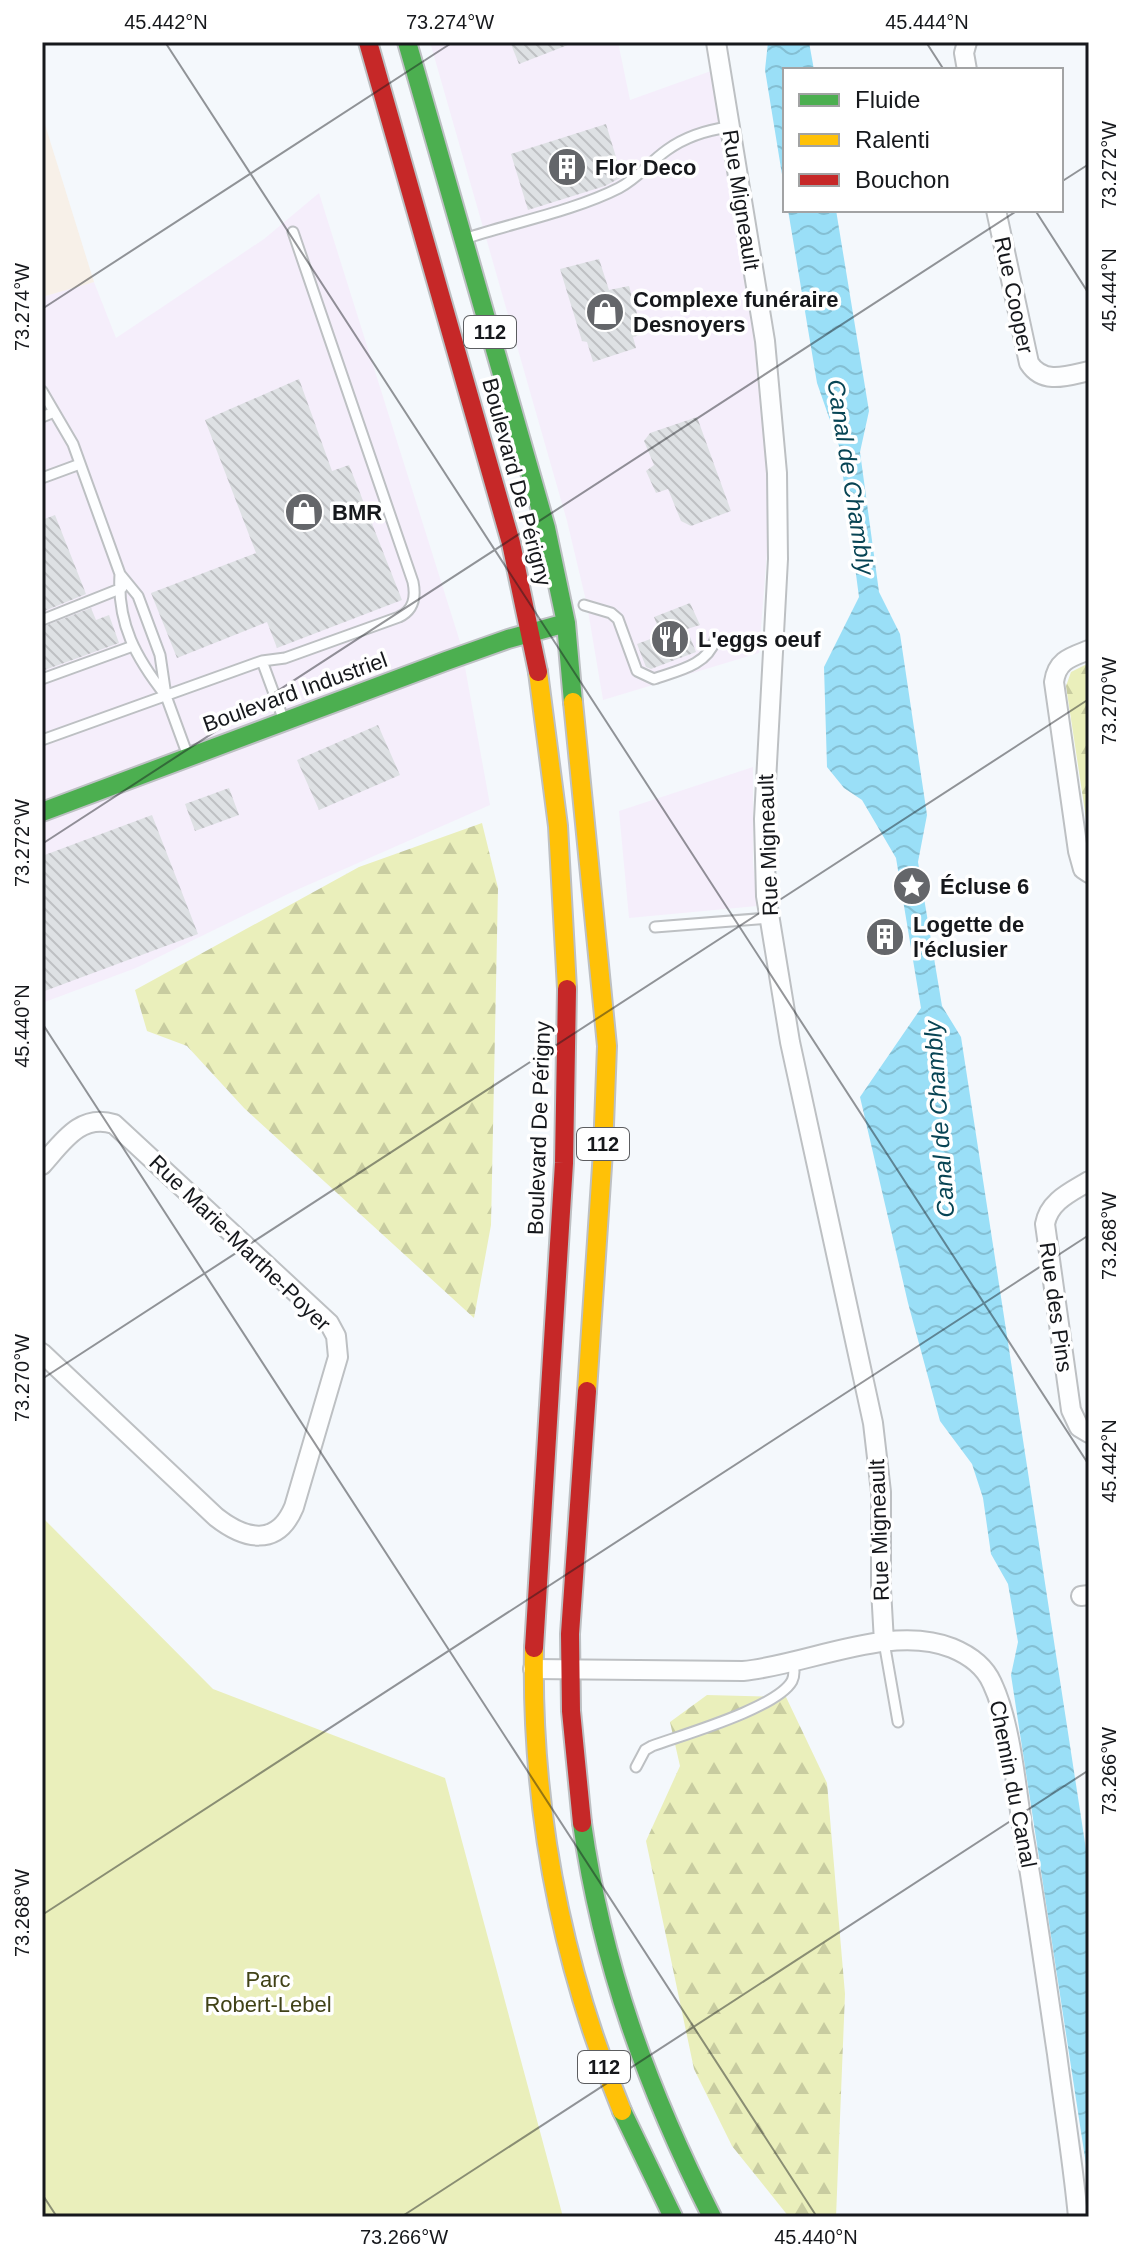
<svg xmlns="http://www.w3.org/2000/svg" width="1131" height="2259" font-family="Arial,sans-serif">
	<defs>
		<pattern id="forest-firs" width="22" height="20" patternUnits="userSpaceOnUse" patternTransform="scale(2)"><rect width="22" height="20" fill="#eaefbb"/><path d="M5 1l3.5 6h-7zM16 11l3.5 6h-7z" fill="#c8cca0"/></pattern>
		<pattern id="water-waves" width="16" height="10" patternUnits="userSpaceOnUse" patternTransform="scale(2)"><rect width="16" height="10" fill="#9adff7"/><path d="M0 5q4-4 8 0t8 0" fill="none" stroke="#84bfd3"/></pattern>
		<pattern id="building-back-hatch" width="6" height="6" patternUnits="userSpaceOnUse" patternTransform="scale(2)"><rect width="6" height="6" fill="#dee1e4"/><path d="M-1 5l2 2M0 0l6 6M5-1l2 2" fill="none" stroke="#bec0c3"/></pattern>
	</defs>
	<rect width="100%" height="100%" fill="#f4f8fc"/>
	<path fill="#f5eefb" d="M430 42H618L630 100 711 71 758 354 767 435 770 514 759 653 603 700 587 605 567 521Z
		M319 193 461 645 490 805 292 892 136 968 42 1003V297L94 282 116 338 264 239Z
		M753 767V862L757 906 629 918 619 811Z"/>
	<path fill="#f7f0e8" d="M42 115 94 282 42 297Z"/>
	<path fill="url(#forest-firs)" d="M1089 663V838L1066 686 1071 672Z
		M482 823 498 888 491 1225 474 1318 244 1108 187 1046 147 1031 135 990 359 867Z
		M707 1695 786 1697 827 1783 845 1994 836 2217H789L732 2146 694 2069 646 1841 680 1766 670 1722Z"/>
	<path fill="#eaefbb" d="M42 1517 213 1689 445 1778 563 2217H42Z"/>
	<path fill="url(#water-waves)" d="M768 42H809L814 70H785V193L765 70Z
		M788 210H836L869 411 860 452 879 592 900 634 927 815 918 862 942 1006 961 1037 1089 1869V2184L1011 1675 1018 1642 1008 1584 991 1554 983 1498 972 1464 940 1421 908 1303 860 1097 921 1008 896 858 862 800 844 788 827 767 824 667 859 597 839 446 817 383Z"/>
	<path fill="url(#building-back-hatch)" d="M510 42H572L573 43 519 64Z
		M606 124 622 177 605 186 528 210 511 154Z
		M599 259 609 290 629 286 643 334 633 337 636 348 593 362 587 342 582 341 560 269Z
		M299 379 332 471 349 465 402 600 277 648 267 622 177 658 151 593 256 553 205 420Z
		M697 417 731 511 691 526 681 521 668 489 656 493 646 471 654 465 644 441 650 433Z
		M55 515 86 594 42 612V520Z
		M690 603 700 625 687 629 696 652 651 669 646 667 637 644 661 635 654 617Z
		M91 608 96 620 109 615 119 643 42 671V627Z
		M378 725 400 775 319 810 297 760Z
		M229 788 239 815 195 831 185 804Z
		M152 815 198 934 42 992V856Z"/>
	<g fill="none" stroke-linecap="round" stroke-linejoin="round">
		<g stroke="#bdc0c3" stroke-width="13">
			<path id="lane" d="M467 238C513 223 576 210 619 188 637 179 650 162 667 150 685 137 707 130 729 127
				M42 391 73 444 120 574
				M42 417 54 412
				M42 478 80 464
				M584 605 611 613 618 619 637 671 654 679C676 671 707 666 715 640
				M42 620 122 588
				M262 661 283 718
				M42 679 133 646
				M166 696C136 658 117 624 120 574L138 596 160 655 166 696 188 756
				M42 740 262 661 285 658 399 617C414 610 416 597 413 582L293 232
				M655 927 769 918
				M884 1642 898 1722
				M636 1767 645 1750 652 1746C682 1735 777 1708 792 1681 795 1675 794 1669 793 1663"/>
		</g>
		<g stroke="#bdc0c3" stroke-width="22">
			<path id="street" d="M716 42 765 341 777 473 778 559 764 819 766 896 790 1042 873 1423 881 1492V1589L884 1642
				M967 42 964 53 967 70
				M996 210 1029 363C1043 385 1067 376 1089 371
				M1089 650C1071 657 1057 660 1054 682L1078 851 1083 869 1089 873
				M42 1165C62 1143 80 1113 114 1124L329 1323 336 1336 338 1357 294 1507C277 1548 244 1539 216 1517L42 1353
				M1089 1181C1071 1192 1049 1201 1045 1224L1071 1410 1079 1427 1089 1433
				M1081 1596 1089 1595
				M533 1669 743 1671C807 1665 891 1623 952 1648 969 1655 984 1665 992 1683 1011 1723 1016 1787 1023 1832 1036 1906 1046 1980 1057 2054 1064 2108 1073 2163 1078 2217"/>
		</g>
		<g stroke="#bdc0c3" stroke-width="22">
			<path id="fast" d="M407 42 546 528 566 623 573 702
				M42 812 446 661 508 639 566 623
				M582 1823C602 1965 648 2090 712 2217
				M622 2111 673 2217"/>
		</g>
		<g stroke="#bdc0c3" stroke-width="22">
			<path id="slow" d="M538 672 558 826 567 989
				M573 702 607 1046 603 1151 587 1391
				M534 1648C531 1808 561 1963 622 2111"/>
		</g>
		<g stroke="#bdc0c3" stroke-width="22">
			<path id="jam" d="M368 42 511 543 538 672
				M534 1648 564 1163 567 989
				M582 1823 571 1711 570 1634 587 1391"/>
		</g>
		<use href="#lane" stroke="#fdfeff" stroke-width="9"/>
		<use href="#street" stroke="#fdfeff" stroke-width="18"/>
		<use href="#fast" stroke="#4caf50" stroke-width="18"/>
		<use href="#slow" stroke="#ffc107" stroke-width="18"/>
		<use href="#jam" stroke="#c62828" stroke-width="18"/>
	</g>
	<path fill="none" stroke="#16181c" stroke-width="2" stroke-opacity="0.45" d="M165 42 1089 1465M926 42 944 70M1061 182 1089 164M1035 210 1089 294M42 309 453 42M42 844 1018 210M42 1023 817 2217M42 1379 1089 699M42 1915 1089 1235M42 2194 57 2217M401 2217 1089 1770"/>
	<defs>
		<g id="building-disc" transform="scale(2)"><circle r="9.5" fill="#64666a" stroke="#fff"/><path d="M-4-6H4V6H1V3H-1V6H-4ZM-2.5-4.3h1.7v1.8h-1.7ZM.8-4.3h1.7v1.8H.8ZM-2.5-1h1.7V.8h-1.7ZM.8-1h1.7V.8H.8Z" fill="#fff"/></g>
		<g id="shop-disc" transform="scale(2)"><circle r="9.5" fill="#64666a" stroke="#fff"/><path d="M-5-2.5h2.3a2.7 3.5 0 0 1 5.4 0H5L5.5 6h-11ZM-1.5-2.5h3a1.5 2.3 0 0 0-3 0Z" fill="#fff"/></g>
		<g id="restaurant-disc" transform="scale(2)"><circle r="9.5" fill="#64666a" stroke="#fff"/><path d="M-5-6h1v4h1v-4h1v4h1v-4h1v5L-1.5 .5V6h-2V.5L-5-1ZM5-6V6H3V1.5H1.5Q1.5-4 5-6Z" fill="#fff"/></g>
		<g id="sight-disc" transform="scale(2)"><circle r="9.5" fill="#64666a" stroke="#fff"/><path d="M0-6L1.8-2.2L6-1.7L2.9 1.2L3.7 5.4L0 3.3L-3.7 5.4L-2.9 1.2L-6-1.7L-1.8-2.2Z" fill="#fff"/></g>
	</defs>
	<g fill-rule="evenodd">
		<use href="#building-disc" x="567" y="167"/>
		<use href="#shop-disc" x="605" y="312"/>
		<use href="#shop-disc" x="304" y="512"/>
		<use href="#restaurant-disc" x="670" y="639"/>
		<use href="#sight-disc" x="912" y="886"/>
		<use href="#building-disc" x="885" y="937"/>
	</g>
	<g text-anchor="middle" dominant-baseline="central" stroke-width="7" stroke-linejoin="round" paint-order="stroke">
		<g fill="#fff" stroke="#5c5d60" stroke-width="2">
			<rect x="464" y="316" width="52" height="32" rx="6"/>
			<rect x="577" y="1128" width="52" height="32" rx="6"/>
			<rect x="578" y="2051" width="52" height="32" rx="6"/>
		</g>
		<g font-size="20" font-weight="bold" fill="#16181c">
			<text x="490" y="332">112</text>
			<text x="603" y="1144">112</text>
			<text x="604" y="2067">112</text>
		</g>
		<g font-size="22" font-weight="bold" fill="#16181c" stroke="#fff" text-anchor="start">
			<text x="595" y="167">Flor Deco</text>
			<text x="633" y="299">Complexe funéraire<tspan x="633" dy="25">Desnoyers</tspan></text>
			<text x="332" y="512">BMR</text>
			<text x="698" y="639">L'eggs oeuf</text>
			<text x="940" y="886">Écluse 6</text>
			<text x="913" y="924">Logette de<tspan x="913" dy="25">l'éclusier</tspan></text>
		</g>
		<g font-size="22" fill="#16181c" stroke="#fff">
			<text transform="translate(741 200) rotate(81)">Rue Migneault</text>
			<text transform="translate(1014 295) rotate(78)">Rue Cooper</text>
			<text transform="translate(517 482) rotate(75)">Boulevard De Périgny</text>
			<text transform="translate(295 692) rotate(-20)">Boulevard Industriel</text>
			<text transform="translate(768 845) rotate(-92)">Rue Migneault</text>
			<text transform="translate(539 1128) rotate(-88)">Boulevard De Périgny</text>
			<text transform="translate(240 1243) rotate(44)">Rue Marie-Marthe-Poyer</text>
			<text transform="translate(1056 1307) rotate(82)">Rue des Pins</text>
			<text transform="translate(879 1530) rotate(-92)">Rue Migneault</text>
			<text transform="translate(1013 1784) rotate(79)">Chemin du Canal</text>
		</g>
		<g font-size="22" fill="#404217" stroke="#fff">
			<text x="268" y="1979">Parc<tspan x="268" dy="25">Robert-Lebel</tspan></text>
		</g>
		<g font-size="24" font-style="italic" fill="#074454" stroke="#fff">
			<text transform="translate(851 477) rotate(81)">Canal de Chambly</text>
			<text transform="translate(939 1119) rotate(-94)">Canal de Chambly</text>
		</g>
	</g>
	<rect width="1131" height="2259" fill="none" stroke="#ffffff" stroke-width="88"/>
	<rect x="783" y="68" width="280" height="144" fill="#ffffff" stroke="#a2a3a4" stroke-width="2"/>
	<rect x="799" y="94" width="40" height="12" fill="#4caf50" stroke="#a2a3a4" stroke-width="2"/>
	<text x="855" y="108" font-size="24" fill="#16181c">Fluide</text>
	<rect x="799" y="134" width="40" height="12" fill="#ffc107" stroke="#a2a3a4" stroke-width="2"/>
	<text x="855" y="148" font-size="24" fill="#16181c">Ralenti</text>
	<rect x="799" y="174" width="40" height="12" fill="#c62828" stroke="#a2a3a4" stroke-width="2"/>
	<text x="855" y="188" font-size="24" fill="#16181c">Bouchon</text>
	<rect x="44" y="44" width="1043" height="2171" fill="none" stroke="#16181c" stroke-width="3"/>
	<g font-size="20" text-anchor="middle" fill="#16181c">
		<text x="166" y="29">45.442°N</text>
		<text x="450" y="29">73.274°W</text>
		<text x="927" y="29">45.444°N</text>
		<text transform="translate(1109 165) rotate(-90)" y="7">73.272°W</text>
		<text transform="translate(1109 290) rotate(-90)" y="7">45.444°N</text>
		<text transform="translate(22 307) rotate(-90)" y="7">73.274°W</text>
		<text transform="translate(1109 701) rotate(-90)" y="7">73.270°W</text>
		<text transform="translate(22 843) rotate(-90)" y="7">73.272°W</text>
		<text transform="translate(22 1026) rotate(-90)" y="7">45.440°N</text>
		<text transform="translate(1109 1236) rotate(-90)" y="7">73.268°W</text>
		<text transform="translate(22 1378) rotate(-90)" y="7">73.270°W</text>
		<text transform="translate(1109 1461) rotate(-90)" y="7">45.442°N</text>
		<text transform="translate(1109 1771) rotate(-90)" y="7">73.266°W</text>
		<text transform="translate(22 1913) rotate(-90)" y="7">73.268°W</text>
		<text x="404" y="2244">73.266°W</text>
		<text x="816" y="2244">45.440°N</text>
	</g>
</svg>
